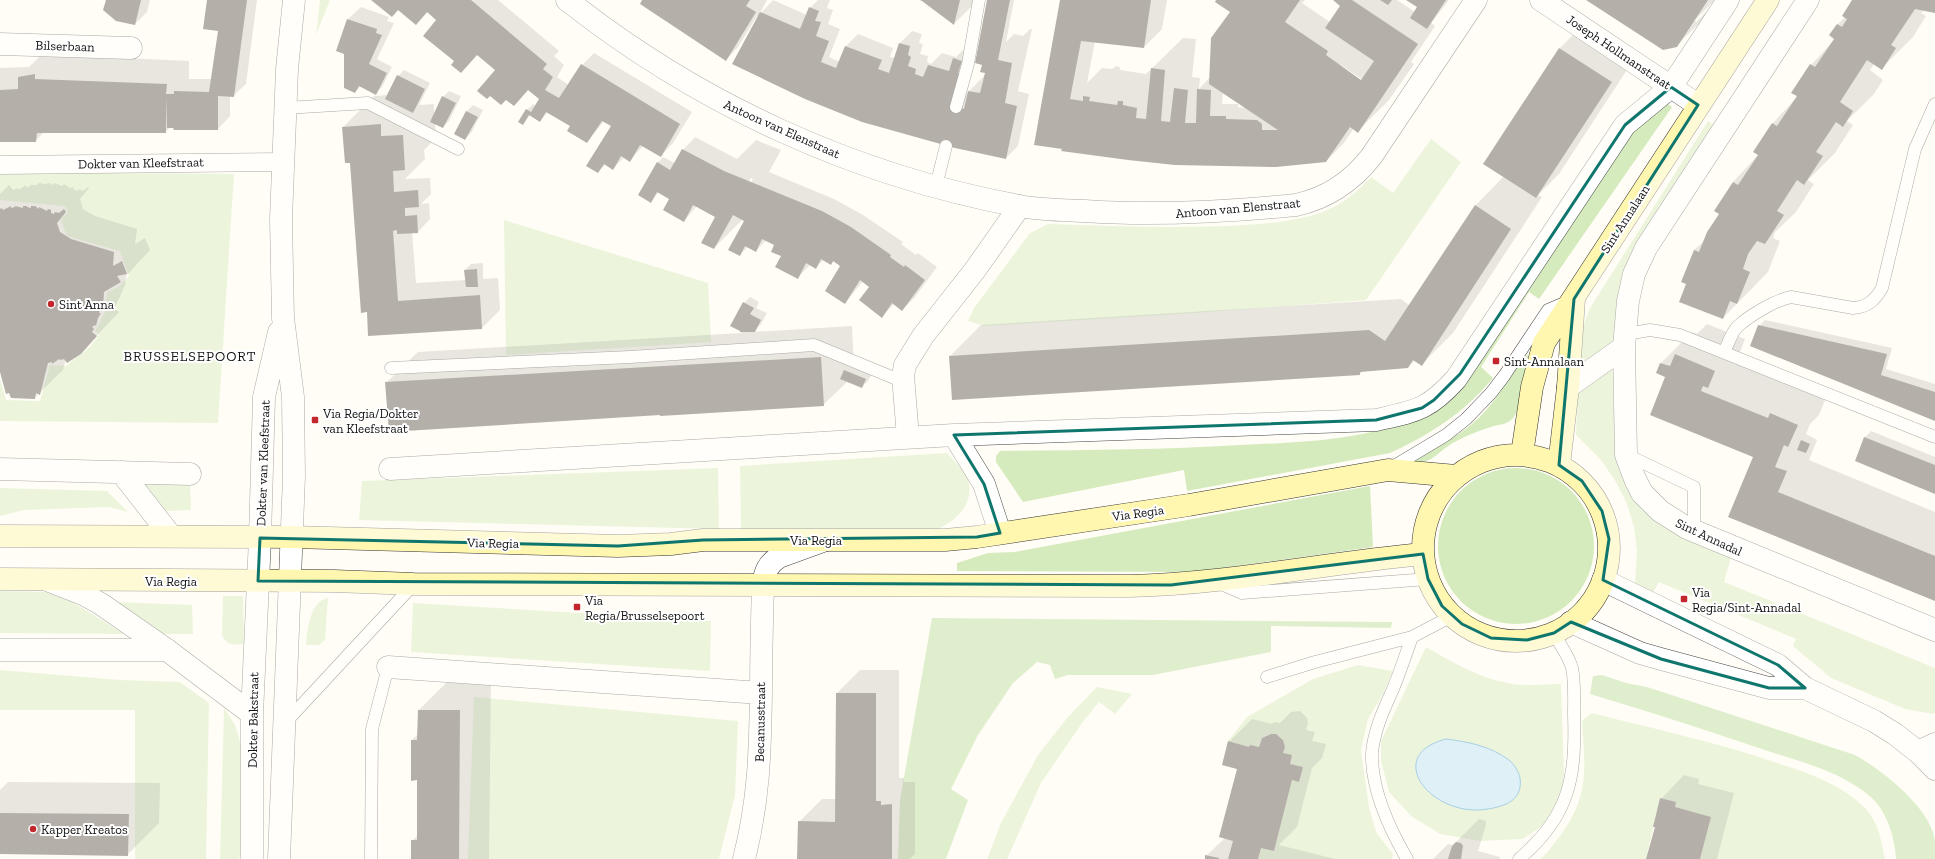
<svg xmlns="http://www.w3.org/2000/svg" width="1935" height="859" font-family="'Zilla Slab',serif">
	<rect width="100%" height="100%" fill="#fffdf5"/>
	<path fill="#d5ebbd" d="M320 0H330L316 35Z
		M1665 102 1672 107 1539 299 1529 292 1481 367 1493 378C1465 412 1430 435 1390 453L1187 491 1184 470 1023 502 996 462V456L1000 451C1080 450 1160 450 1240 445 1305 442 1367 441 1427 413L1631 133Z
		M1708 121 1717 127 1638 252 1616 338 1613 392 1615 430 1634 492 1731 557 1724 582 1935 668V713L1933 714 1905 709 1831 678 1793 646 1796 639 1659 582 1650 598 1638 588 1635 582 1637 551 1634 527 1627 504 1616 482 1601 460 1576 435 1580 335 1590 308Z
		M1431 139 1461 162 1366 300 1194 313 984 326 968 321 974 308 1030 233 1048 224C1114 226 1179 229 1245 225 1272 223 1299 221 1325 211 1343 204 1358 191 1371 177L1393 193Z
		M0 172 234 174 218 423 0 421V379L6 400 40 401 50 365 66 366 90 347 99 335 95 331 105 313 107 293 120 286 129 276 120 251 67 236 61 220 68 212 65 206 0 200Z
		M504 220 708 283 711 342 506 355Z
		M1528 355C1529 367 1521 408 1513 418 1507 425 1499 424 1491 427 1478 431 1463 437 1451 444 1438 452 1428 468 1411 460 1432 449 1454 439 1472 424 1494 406 1508 379 1524 357Z
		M947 453C954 461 962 468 967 477 977 502 956 522 935 530L741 529 740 466Z
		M1438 546a78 78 0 1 1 156 0a78 78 0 1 1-156 0Z
		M718 468 719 529 359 520 362 481Z
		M145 484 190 485 191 510 166 511 153 500 144 487Z
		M1370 486 1373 547 1194 572 957 571V563L988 553 1015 552Z
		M0 488 107 491 128 512 109 507 24 510 0 516Z
		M0 591 46 592 66 598 124 634 0 633Z
		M223 596H243L244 644C233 645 227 646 222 635Z
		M328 598 325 640 319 645H306C307 630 310 601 328 598Z
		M113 602 192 605 193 634H159Z
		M413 603 711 621 710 671 411 652Z
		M1426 647C1452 662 1479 678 1508 683 1525 687 1544 684 1561 684L1564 774 1561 797 1552 816 1539 828 1523 839 1480 841 1440 834 1411 816 1389 792 1381 761V741Z
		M1358 665 1393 671 1382 696 1368 719 1361 750 1369 807 1376 832 1393 854 1392 859H1258L1261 848 1274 851 1292 780 1299 782 1303 767 1290 764 1292 755 1283 753C1292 733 1260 726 1259 747L1250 745 1249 747 1228 741 1247 717 1313 679Z
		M0 670 120 680 180 682 209 703 206 859H135V710H0Z
		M1097 687 1132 694 1115 714 1099 702 1082 723 1041 783 1007 859H987L1001 823 1038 755 1067 718Z
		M474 697 738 721 735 795 719 859H468Z
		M224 708 235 725 242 749 241 854 239 859H220Z
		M1592 713C1654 729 1717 742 1777 763 1808 773 1843 785 1866 809 1879 823 1881 841 1885 859H1700L1711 817 1675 807 1676 802 1660 798 1646 859H1540C1548 853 1553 844 1560 836 1590 795 1585 768 1582 721Z"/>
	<path fill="#b9dc9c" d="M932 618 1392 622 1391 628 1271 626V652L1153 675H1068L1055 679 1050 665 1037 662 1013 683 978 735 951 789 968 800 946 859H898L900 800Z
		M1602 675 1626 683 1647 687 1855 755C1882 770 1931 808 1935 841 1935 846 1935 853 1935 859H1896C1895 839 1888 815 1874 800 1844 771 1797 761 1759 748 1703 729 1647 711 1590 694L1593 676Z"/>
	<path fill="#b9e0f7" stroke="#3f96cf" d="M1446 739C1469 742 1490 746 1509 760 1514 764 1519 772 1520 778 1523 800 1506 806 1488 809 1433 819 1381 756 1446 739Z"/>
	<path fill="#0003" fill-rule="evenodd" d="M107 0H150L147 12 135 24Z
		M208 0H257L246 84 233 96H230V116L218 129 171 127 165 132H44L35 141H0V68L29 67 42 54 189 61V79H212L219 30Z
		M373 0H498L559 51 554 56 564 65 557 77 569 85 582 65 594 53 692 112 673 143 661 156 643 146 630 160 624 157 613 169 606 164 598 172 612 126 604 121 587 142 571 126 548 112 540 120 531 114 522 124 527 110 533 104 536 106 540 99 529 89 514 105 496 69 478 54 461 72 438 20 428 12 416 24 398 10 392 16Z
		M644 0H767L759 15 773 0 807 15 810 8 818 0H830L827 8 833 10 828 24 840 29 829 57 840 62 846 46 858 34 893 48 890 57 895 58 899 44 912 31 922 34 919 43 923 44 920 54 928 56 927 62 931 64 942 53 956 57 966 47 965 94 968 95 969 91 985 75 988 0H1014L1006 42 1014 34 1023 36 1030 29H1032L1018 91 1029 94 1018 146 1006 158 862 121 757 16 738 47 726 60Z
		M922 0H974L972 6 954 24Z
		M1061 0H1167L1162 29 1144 47 1095 41 1087 83 1102 68 1112 69 1116 66 1120 67V70L1146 74 1183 38 1196 39 1192 77 1200 78 1199 89 1210 77 1231 12 1217 0H1305L1302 3 1330 22 1341 5 1334 0H1397L1415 12 1421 3 1408 0H1449L1431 23 1435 26 1411 62 1414 64 1389 100 1358 131 1354 128 1344 143 1326 161 1062 150ZM1341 65 1363 80 1362 81 1340 67ZM1223 92 1246 108 1238 107V104H1222Z
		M1587 0H1715L1695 20 1696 22 1717 1 1708 15 1676 46Z
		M1854 0H1935V12L1924 10 1921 13 1926 16 1913 37 1882 68 1874 64 1870 70 1883 80 1874 94 1847 121 1853 125 1835 153 1808 180 1814 184 1796 212 1775 232 1773 238 1780 241 1768 272 1723 318 1688 284 1694 250 1705 240 1720 214 1715 210 1733 182 1759 154 1773 123 1798 96 1793 93 1811 65 1836 38 1837 25 1845 17Z
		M361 7 389 17 387 21 394 23 377 59 392 67 382 87 376 93 361 86 355 92 345 53 337 50 348 19Z
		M1583 25 1634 59 1559 174 1538 195 1542 197 1453 333 1422 364 1415 360 1408 367 1363 371 1360 374 950 356 981 325 1401 299 1410 306 1476 205 1504 176 1485 163 1560 48Z
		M404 70 430 83 419 105 434 104V114L443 97 449 91 461 96 449 121 443 127 435 123 436 138 424 150 425 159 405 179 430 178 431 194 421 204 429 203 430 219 418 232H412L416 283 466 280 465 270 471 264 483 263V279L498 278 500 310 482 328 367 311 351 162 343 127 374 96 388 95 398 76Z
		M473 105 483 110 471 133 465 139 455 134 467 111Z
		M695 137 737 159 756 140 781 150 769 172 834 199 863 215 903 242 901 244 916 255 918 253 937 267 915 297 902 310 894 304 882 316 870 286 863 281 845 303 841 266 834 261 831 264 824 260 816 267 810 265 798 277 775 245 766 240 756 251 748 247 739 255 745 220 743 219 714 248 716 216 697 206 684 221 670 198 659 192 651 201 657 163 663 157 675 163 683 150ZM751 178 753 179 735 213H732Z
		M39 183 45 184 50 183 53 185 55 183 62 186 64 184 70 188 74 187 73 189 77 191 79 189 83 191 88 187 89 188 80 199 83 209 95 216 137 229 135 244 145 238 150 250 126 276 125 286 122 290H123L114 309 119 312 86 347 66 359 63 370 34 398 0 368V194L9 185 13 190 18 188 19 190 26 185 27 188 31 185H37Z
		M750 297 759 302 756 308 767 313 761 324 753 332 852 326 854 366 872 373 868 381 862 387 848 381 823 405 386 383 418 352 741 333 744 303Z
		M1765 320 1892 348 1886 369 1935 384V420L1759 326Z
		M1707 324 1745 339 1739 355 1828 393 1819 415 1810 424 1806 434 1817 440 1809 460 1935 512V600L1729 516 1755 457 1667 376 1661 363 1692 332 1697 334Z
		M1871 431 1935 457V493L1856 461 1865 437Z
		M860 670H899V778H904V782H915V854L910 859H798L799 822 822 799H836L837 693Z
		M450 679H491L489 859H412V841L418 835V779L412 740 418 734 419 710Z
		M1300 711 1307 718 1308 723 1306 730 1315 732 1312 741 1326 744 1322 758 1312 768 1297 827 1279 845 1335 859H1206V856L1225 838 1238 768 1229 742 1252 719 1272 724 1274 722 1280 723 1291 712Z
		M1684 775 1699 779 1698 784 1734 793 1717 859H1648L1661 799Z
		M8 782 160 783 159 823 128 854 0 853V790Z
		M1479 819 1486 821V825L1478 851 1500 857V859H1433L1448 844 1453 845Z"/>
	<path fill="#5a524d" d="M106 0H141L135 25 116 21 103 10Z
		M207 0H247L234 97 218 96V130H174L173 128H167L166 96V133H37L36 142H0V90L18 89V77L35 74V79L167 84 166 94H174V91L209 92 218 31 203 29Z
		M371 0H471L547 64 543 69 553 77 545 90 559 98 581 64 680 124 661 157 640 145 630 162 621 156 613 170 604 164 598 173 586 166 611 126 602 121 587 143 567 131 570 126 546 112 540 122 529 115 523 125 518 122 526 109 531 112 539 99 528 90 514 106 506 100 501 105 490 96 487 99 477 91 495 70 477 55 461 73 451 65 454 61 423 36 436 20 427 12 416 25 398 10 392 17Z
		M642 0H750L746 6 756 12 726 61 640 4Z
		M920 0H960L954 25 922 1Z
		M987 0H1010L998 60 1012 63 1005 103 1017 106 1006 159 955 148 862 122 805 99 732 64 760 12 800 29 809 7 819 11 815 21 821 22 816 36 829 41 821 62 836 68 845 46 882 60 878 69 889 73 899 43 910 46 908 55 911 57 908 66 916 69 915 74 923 77 928 65 949 71 953 58 962 61 958 73 961 74 954 106 964 109 968 91 980 93 985 73 980 72 982 65 975 63Z
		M1060 0H1151L1144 48 1081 41 1070 99 1083 101V96L1090 97 1089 101 1117 105 1118 101H1123V105L1137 108 1136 118 1146 119 1151 68 1165 70 1161 121 1170 122 1174 88 1188 90 1185 123H1196L1197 89 1211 90 1210 116H1226V119L1257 120 1262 124V130H1278L1209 84 1211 38 1230 12 1215 2 1216 0H1300L1285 22 1328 51 1326 55 1361 80 1374 61 1325 28 1340 6 1333 0H1352L1418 44 1358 133 1350 127 1326 162 1276 167 1175 165 1128 160 1061 151 1062 149 1034 145Z
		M1380 0H1392L1388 5Z
		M1406 0H1446L1427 29 1410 18 1417 7Z
		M1586 0H1708L1677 47 1663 50Z
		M1852 0H1935V13L1915 9 1891 45 1896 48 1882 70 1867 60 1840 102 1853 111 1843 127 1836 122 1816 152 1823 156 1804 185 1797 180 1777 211 1784 215 1765 244 1757 241 1748 254 1743 269 1750 272 1737 304 1730 301 1723 319 1679 302 1686 284 1681 282 1694 250 1699 252 1707 232 1719 214 1714 211 1733 182 1738 185 1758 155 1753 152 1772 123 1777 126 1797 96 1791 93 1810 64 1815 67 1834 39 1829 35 1837 24 1842 27 1847 19 1842 16Z
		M347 19 377 29 376 33 382 35 369 64 387 73 376 95 359 86 355 93 344 88V54L336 51Z
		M1559 48 1612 82 1536 198 1483 164Z
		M397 75 425 89 413 113 385 99Z
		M442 96 456 103 443 128 430 122Z
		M466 111 478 117 465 140 454 134Z
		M381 124V136L403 135 405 170 393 171 394 192 418 190 419 207 405 208V216L417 215 418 233 397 234V230L393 231 398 301 480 295 482 329 368 336 367 312 361 313 350 163H345L342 127Z
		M682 149 724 171 822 211 851 227 891 255 890 257 904 267 905 265 925 280 902 311 892 303 882 318 859 300 869 287 860 280 845 304 825 291 840 266 833 261 831 265 821 259 816 269 806 263 798 279 775 267 781 256 771 252 774 245 762 239 756 252 745 246 740 256 728 250 744 221 733 215 714 249 701 243 715 217 693 205 684 222 663 210 669 199 657 192 651 203 638 195 657 162 670 170Z
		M1475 205 1511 229 1422 366 1413 360 1408 368 1360 372V375L952 400 949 356 1369 330 1385 341Z
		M11 206V208L15 207V206L23 208V206H27V207L31 208V206H35L39 209V207L47 211 48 209 51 210V213L54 214 55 212 59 213 64 209 66 212 57 223 60 232 71 239 114 252 113 266 122 261 127 274 117 276 121 282 104 292 103 310H100L99 313H101L98 318 96 326 95 325 92 327 94 329 92 332 97 336 81 354 67 363 64 359 60 360 59 359 52 364V362L48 363 40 395 36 393 35 399 11 398 9 393 6 394 0 372V209L2 208 3 210Z
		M477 269 478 287H466L464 270Z
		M743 302 754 308 750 314 761 320 755 332H740V331L730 326Z
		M1758 325 1887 354 1881 375 1935 392V421L1750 346Z
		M1675 354 1715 371 1708 388 1703 386 1701 391 1768 418 1770 413 1798 425 1788 447 1784 445 1775 467 1787 471 1778 492 1935 556V601L1728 517 1753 457 1650 415 1665 377 1656 373 1660 363 1670 366Z
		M821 357 824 406 660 416V415L389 432 385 382Z
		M844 370 866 379 862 388 840 379Z
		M1864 437 1935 465V494L1855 461Z
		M1801 440 1810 444 1806 453 1797 450Z
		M836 693H876V801H881V805L892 804V859H797L798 821 835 822Z
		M418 710H460L459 859H411V840H417V780L411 781V740H417Z
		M1271 734H1276L1283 740 1285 747 1283 753 1292 755 1290 764 1303 767 1299 782 1292 780 1274 851 1261 848 1258 859H1228L1233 841 1219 837 1237 769 1222 765 1228 741 1249 747 1250 745 1259 747 1262 738Z
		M1660 798 1676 802 1675 807 1711 817 1700 859H1646L1655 827H1653Z
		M0 813 129 814 128 856 0 854Z
		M1456 842 1461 843 1463 846 1461 859H1448L1452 846Z
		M1205 855 1219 858V859H1205Z"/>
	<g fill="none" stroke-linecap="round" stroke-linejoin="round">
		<g stroke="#444" stroke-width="13">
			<path id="service" d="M956 107 968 64 979 0
				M285 108 368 103 458 149
				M936 186 946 146
				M1626 334 1650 330 1680 335 1935 437
				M1724 352C1728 344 1731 334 1737 327 1749 316 1775 300 1791 297L1853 308C1868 307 1875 300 1882 288L1915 149 1935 104
				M391 368 630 357 814 345 904 382
				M1627 455 1694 487V531
				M1391 468 1446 435 1466 419 1491 393 1504 376 1548 310 1569 301
				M1219 583 1242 593 1428 579
				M1267 677 1315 662 1412 637 1452 616
				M284 724 414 584
				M371 859 372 729 388 667
				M1407 859C1389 828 1371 789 1372 753 1374 730 1384 709 1393 689 1400 672 1406 654 1412 637
				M1519 859C1570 816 1576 777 1574 714 1574 700 1575 682 1572 668 1569 656 1559 644 1554 633"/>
		</g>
		<g stroke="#444" stroke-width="19">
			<path id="pedestrian" d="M0 165 282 162"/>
		</g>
		<g stroke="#444" stroke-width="23">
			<path id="minor" d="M567 0C699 104 853 175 1019 206 1040 210 1063 210 1085 211 1156 216 1225 212 1296 205 1328 198 1351 182 1371 157L1476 0
				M1541 0 1698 105
				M1808 0 1646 248 1634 274 1628 301 1624 347 1626 455 1635 479 1642 493 1660 511 1687 528 1935 630
				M0 44 131 48
				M1568 387 1624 347
				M954 435 984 484 1000 533
				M908 437 903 376 905 365 923 336 975 270 1020 206
				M0 469 190 474
				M390 469 954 435 1376 420C1416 411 1428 410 1456 379L1625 125 1671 87 1728 0
				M121 472 171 536
				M0 650H167
				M388 667 761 693
				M1918 752 1935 769
				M744 859C759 800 760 754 761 693 761 657 762 620 763 584 765 571 768 564 779 557L823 541"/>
		</g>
		<g stroke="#444" stroke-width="23">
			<path id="tertiary" d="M47 580 83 594 101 604 167 650 252 714
				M1603 580 1778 665 1805 688 1874 721 1895 734 1918 752 1935 744
				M1571 622 1640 653 1661 659 1769 688H1805
				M252 859V714L260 538 264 397 279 332
				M279 859 294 476 293 397 283 318 281 219 287 69 294 0"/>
		</g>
		<g stroke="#333" stroke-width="23">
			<path id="secondary" d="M1522 454 1532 387 1544 343 1768 0
				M1423 548a93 93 0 1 1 186 0a93 93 0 1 1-186 0Z
				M1559 465 1568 387 1574 299
				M0 536 292 537 618 546 671 544 703 540H945L977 537 1189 505 1388 470 1456 476
				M0 579 334 581 414 584 1129 586C1228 584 1324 563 1423 554"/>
		</g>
		<use href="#service" stroke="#fff" stroke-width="12"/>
		<use href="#pedestrian" stroke="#fff" stroke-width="18"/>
		<use href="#minor" stroke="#fff" stroke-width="22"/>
		<use href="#tertiary" stroke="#fff" stroke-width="22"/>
		<use href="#secondary" stroke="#fff6b0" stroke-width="22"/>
	</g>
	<path d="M0 0H1935V859H0ZM1671 87 1698 105 1574 299 1559 465 1582 481 1602 511 1609 539 1603 580 1778 665 1805 688H1769L1661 659 1571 622 1554 633 1527 640 1491 638 1462 624 1442 606 1428 579 1423 554 1171 585 258 581 260 538 618 546 703 540 977 537 1000 533 984 484 954 435 1376 420 1422 408 1434 400 1460 374 1625 125Z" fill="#fffdf5" fill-opacity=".55" fill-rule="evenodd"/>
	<path fill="none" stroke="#0f766e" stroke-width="3" stroke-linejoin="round" d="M1671 87 1698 105 1574 299 1559 465 1582 481 1602 511 1609 539 1603 580 1778 665 1805 688H1769L1661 659 1571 622 1554 633 1527 640 1491 638 1462 624 1442 606 1428 579 1423 554 1171 585 258 581 260 538 618 546 703 540 977 537 1000 533 984 484 954 435 1376 420 1422 408 1434 400 1460 374 1625 125Z"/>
	<g fill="#c4262e" stroke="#fff" stroke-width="1.5">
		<circle cx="51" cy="304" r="4"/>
		<rect x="1492" y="357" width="8" height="8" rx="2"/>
		<rect x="311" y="416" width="8" height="8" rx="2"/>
		<rect x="1680" y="595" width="8" height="8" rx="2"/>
		<rect x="573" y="603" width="8" height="8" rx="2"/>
		<circle cx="33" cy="829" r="4"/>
	</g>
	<g text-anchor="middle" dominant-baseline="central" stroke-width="4" stroke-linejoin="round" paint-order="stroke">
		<g font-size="13" fill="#111" stroke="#fff">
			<text transform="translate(65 46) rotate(2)">Bilserbaan</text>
			<text transform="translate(1619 52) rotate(34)">Joseph Hollmanstraat</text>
			<text transform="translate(782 129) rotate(24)">Antoon van Elenstraat</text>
			<text transform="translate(141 163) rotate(-1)">Dokter van Kleefstraat</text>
			<text transform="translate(1238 208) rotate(-5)">Antoon van Elenstraat</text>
			<text transform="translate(1625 219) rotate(-57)">Sint Annalaan</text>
			<text transform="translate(263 463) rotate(-88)">Dokter van Kleefstraat</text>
			<text transform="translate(1138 513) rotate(-8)">Via Regia</text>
			<text transform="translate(1709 537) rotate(25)">Sint Annadal</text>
			<text x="816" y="540">Via Regia</text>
			<text transform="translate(493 543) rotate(1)">Via Regia</text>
			<text x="171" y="581">Via Regia</text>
			<text transform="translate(253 720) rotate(-89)">Dokter Bakstraat</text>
			<text transform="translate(760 722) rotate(-89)">Becanusstraat</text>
		</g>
		<g font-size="13" fill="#111" stroke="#fff" text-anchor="start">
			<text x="59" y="304">Sint Anna</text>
			<text x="1504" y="361">Sint-Annalaan</text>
			<text x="323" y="413">Via Regia/Dokter<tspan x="323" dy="15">van Kleefstraat</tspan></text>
			<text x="1692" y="592">Via<tspan x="1692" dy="15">Regia/Sint-Annadal</tspan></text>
			<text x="585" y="600">Via<tspan x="585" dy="15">Regia/Brusselsepoort</tspan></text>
			<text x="41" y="829">Kapper Kreatos</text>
		</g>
		<g font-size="14" letter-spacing="1" fill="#111" stroke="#fff">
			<text x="190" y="356">BRUSSELSEPOORT</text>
		</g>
	</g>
</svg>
